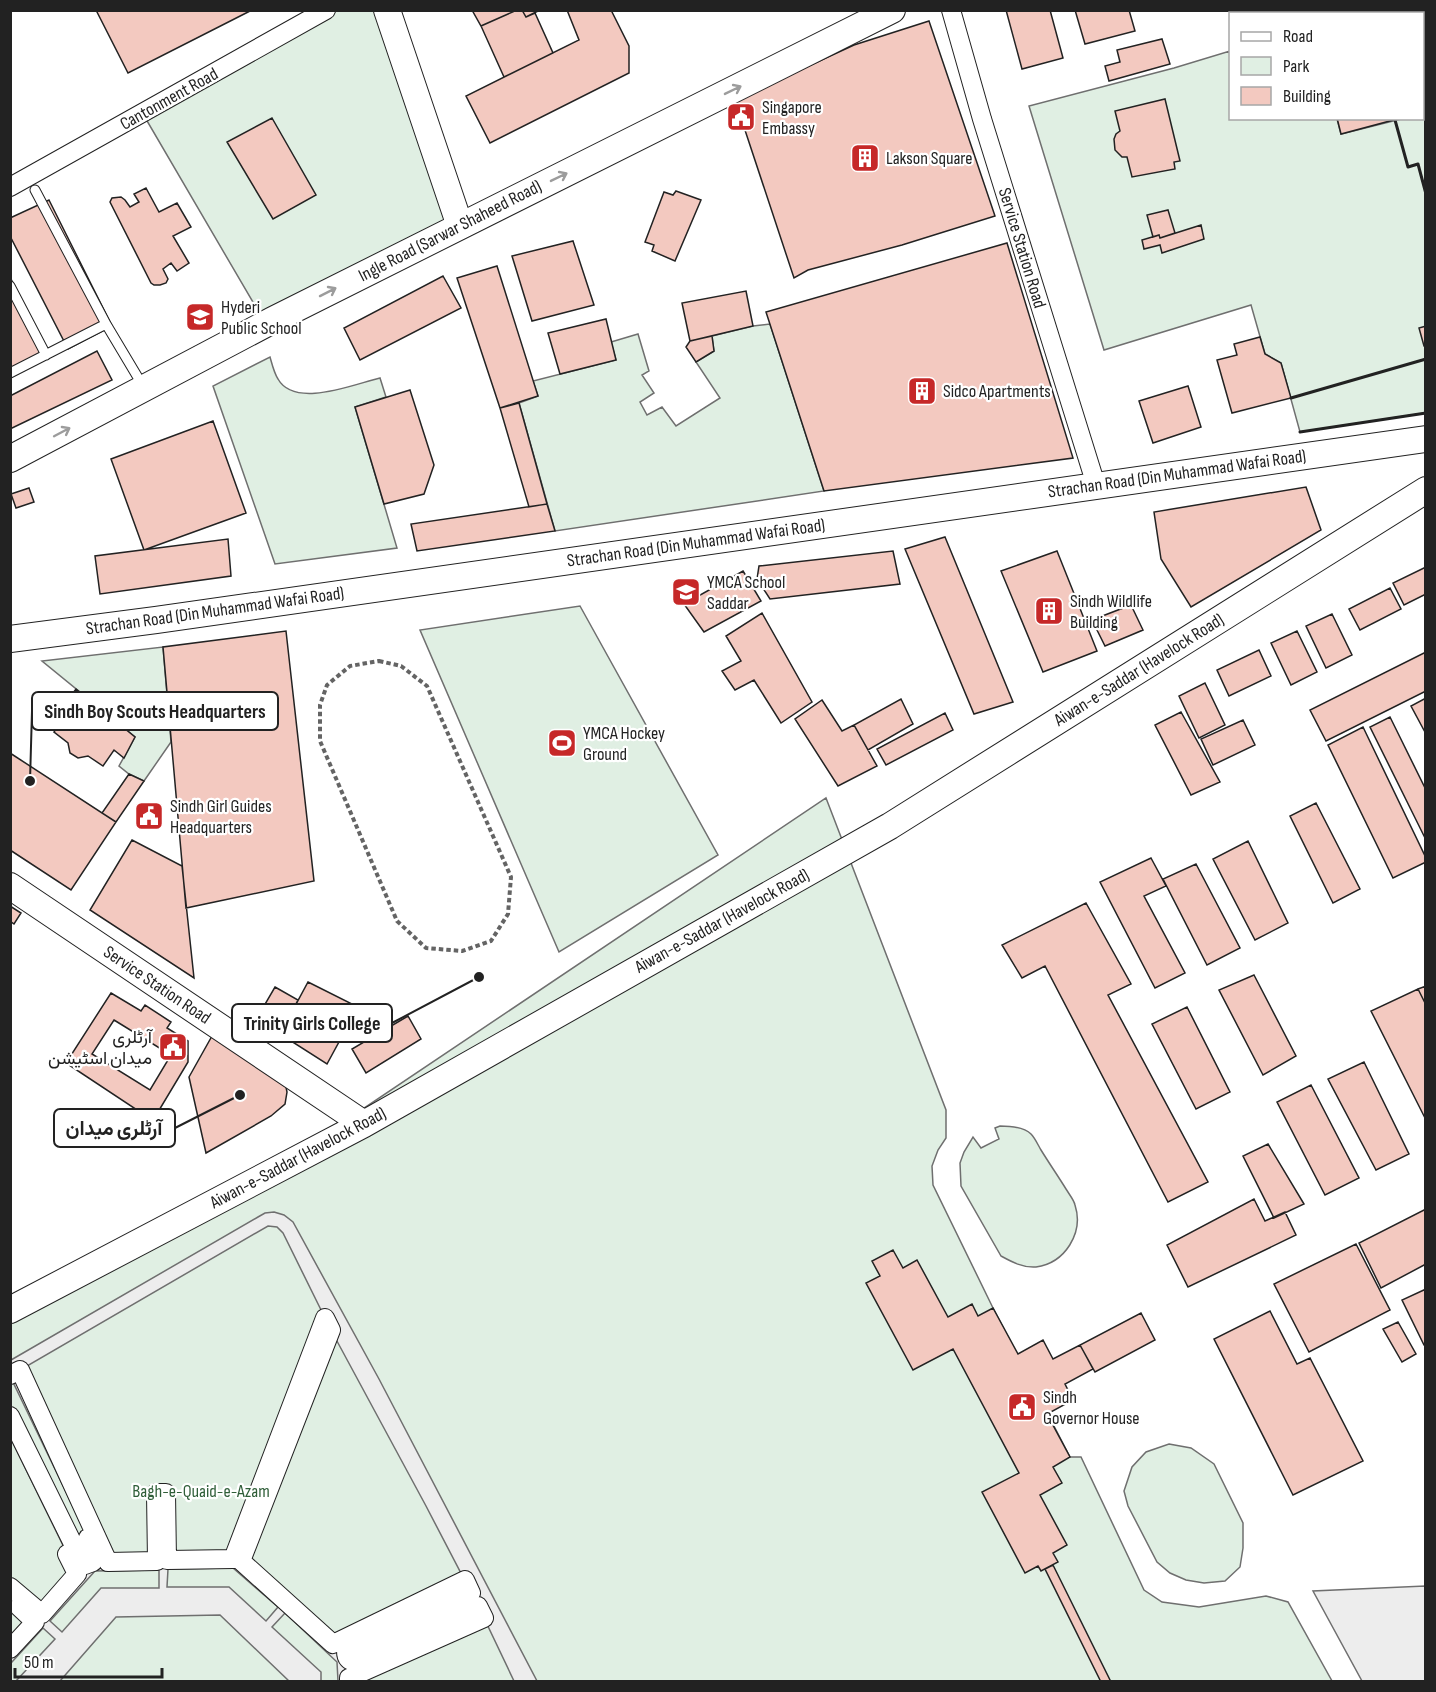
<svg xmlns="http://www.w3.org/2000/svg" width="1436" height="1692" font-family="'Sofia Sans Condensed',Vazirmatn,sans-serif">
	<rect width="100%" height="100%" fill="#fff"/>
	<path fill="#e0efe3" stroke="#6f6f6f" stroke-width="1.5" d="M326 11H387L460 226 271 333 143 114Z
		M1286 11H1388L1377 14H1287Z
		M1230 51V118L1337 119 1341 134 1401 119 1422 118 1423 113 1425 112V413L1300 432 1281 363 1265 354 1251 305 1104 350 1029 106 1174 68Z
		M770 324 824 491 555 531 519 403 538 396 533 381 616 360 611 342 638 334 649 371 642 375 654 393 640 402 647 415 662 407 676 426 720 398 696 362 714 351 712 336 753 326Z
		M270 357C272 364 274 373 278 379 295 409 354 384 380 378L386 397 355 407 397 548 275 564 213 386Z
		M580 606 718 855 559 952 420 630Z
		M163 647 171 742 144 781 129 774 119 766 135 737 42 661Z
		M826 798 946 1110V1138L938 1150 932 1166 933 1185 993 1308 1070 1457H1081L1144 1590 1162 1602 1199 1607 1266 1596 1288 1602 1332 1681 11 1682V1314L251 1184Z
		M1000 1126C1010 1126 1024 1127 1031 1134 1035 1138 1038 1145 1041 1150 1049 1163 1058 1176 1066 1189 1069 1194 1074 1200 1075 1205 1084 1233 1065 1263 1036 1267 1023 1268 1012 1262 1001 1256L961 1186 960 1163 964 1152 973 1137 981 1148 999 1139 995 1128Z
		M1169 1444 1191 1448 1214 1464 1243 1523V1548L1240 1567 1225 1581 1204 1583 1186 1580 1170 1573 1157 1562 1128 1506 1124 1491 1132 1467 1146 1452Z"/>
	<path fill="#ededed" stroke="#6f6f6f" stroke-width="1.5" fill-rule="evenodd" d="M274 1212 284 1215 293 1222 379 1379 537 1681H514L484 1618 349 1681H338L337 1662 285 1613 272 1627 321 1672V1681H289L220 1615 116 1617 60 1681H16L55 1639 43 1628 11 1663V1649L35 1622 11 1600V1587L42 1614 77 1574 11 1439V1416L82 1562 95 1552 11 1378V1360L258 1217 265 1213ZM268 1226 277 1227 283 1233 325 1318 233 1558 108 1562 20 1370ZM331 1330 426 1506 465 1581 333 1644 241 1561ZM233 1568 278 1607 266 1621 229 1587H167L168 1569ZM159 1570V1588H101L62 1632 50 1621 95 1571Z
		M1425 1586V1681H1362L1313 1591Z"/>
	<path fill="#f3c9c0" stroke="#222" stroke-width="1.5" fill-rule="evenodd" d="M96 10H252L128 73Z
		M472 10H517L481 26Z
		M517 10H522L526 17 535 13 553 53 504 77 481 26Z
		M522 10H540L526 17Z
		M567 10H611L629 46V73L490 143 466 96 579 40Z
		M1006 10H1050L1063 58 1022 69Z
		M1075 10H1129L1135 31 1085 44Z
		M1241 10H1286L1287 14H1242Z
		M1388 10H1426V112L1422 113V14H1377Z
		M929 21 995 216 902 245 808 270 794 278 735 100 854 45Z
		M1162 39 1170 64 1109 81 1105 66 1120 62 1117 50Z
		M1165 99 1180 161 1174 162 1175 169 1132 177 1127 157H1122L1115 150 1114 139 1116 134 1120 131 1115 111Z
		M272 118 316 195 273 219 227 142Z
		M1337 118H1401L1341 134Z
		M146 188 159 212 177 203 191 227 173 236 189 263 177 271 171 263 163 269 168 279 166 283 160 285H154L151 283 110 202 112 198 121 197 125 200 130 207 139 202 134 194Z
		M676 191 701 200 675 261 652 251 654 245 645 242 664 192 673 195Z
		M49 200 112 326 68 349 10 236V218Z
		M1168 210 1175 233 1160 238 1159 235 1153 237 1147 215Z
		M1201 225 1204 239 1162 253 1160 245 1144 249 1142 240 1159 235 1160 238Z
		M573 241 594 305 532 321 512 256Z
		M1007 243 1073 458 824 491 766 312Z
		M497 266 538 396 500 408 457 278Z
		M443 276 461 308 360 360 344 328Z
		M10 277 48 353 10 377Z
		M746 291 753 326 690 341 682 303Z
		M606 319 616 360 560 374 548 333Z
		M1426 326V346H1424L1419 328Z
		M712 336 714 351 696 362 686 347 690 341Z
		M1260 337 1265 354 1281 363 1291 398 1232 413 1217 360 1237 355 1234 344Z
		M97 351 112 380 10 429V396Z
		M1188 386 1201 427 1153 443 1139 401Z
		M410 390 434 465 424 494 384 504 355 407Z
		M519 403 547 504 529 507 500 408Z
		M213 421 246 513 144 550 111 459Z
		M1306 487 1321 530 1191 607 1161 559 1154 512Z
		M29 488 34 502 16 508 11 494Z
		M547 504 555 531 417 551 411 524Z
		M945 537 1013 702 974 714 905 549Z
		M228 539 231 576 100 594 95 556Z
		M893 551 900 584 770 599 757 579 759 566Z
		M1057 551 1097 651 1043 672 1001 571Z
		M1426 567V594L1404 605 1393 583Z
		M743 571 761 601 704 632 684 604Z
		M1390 588 1401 609 1360 630 1349 609Z
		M1131 605 1143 630 1105 646 1092 620Z
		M762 613 812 702 781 723 754 680 735 690 722 671 741 661 726 636Z
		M1332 614 1352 655 1326 668 1306 626Z
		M286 631 314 881 186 908 163 647Z
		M1297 631 1317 672 1291 685 1271 643Z
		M1259 650 1271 676 1229 696 1217 670Z
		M1426 652V691L1326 741 1310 710Z
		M1205 683 1225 725 1199 738 1179 696Z
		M76 689 135 737 124 758 114 750 103 766 88 756 78 758 70 753 68 743 54 732 72 705 66 702Z
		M1426 698V734L1411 706Z
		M901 699 913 724 868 750 854 725Z
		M822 700 842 731 854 725 877 766 838 786 795 719Z
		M1181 712 1220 782 1191 795 1155 725Z
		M945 713 953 730 886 765 877 749Z
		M1390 717 1426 790V840L1370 727Z
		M1243 720 1255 745 1213 765 1201 739Z
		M1363 727 1426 858V862L1393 878 1328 745Z
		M10 753 116 822 71 890 10 850Z
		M129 774 144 781 116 822 102 813Z
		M1316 803 1360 889 1333 903 1290 816Z
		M132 840 182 866 194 978 90 910Z
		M1248 841 1288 923 1255 940 1213 859Z
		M1151 858 1166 886 1144 896 1185 973 1155 988 1100 882Z
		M1196 864 1240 948 1207 965 1163 879Z
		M1086 903 1131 984 1108 995 1208 1182 1168 1202 1045 966 1022 978 1002 945Z
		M10 906 21 913 14 924 10 921Z
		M1254 975 1296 1056 1263 1075 1219 990Z
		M308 982 358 1007 327 1064 280 1034Z
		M1426 986V1005L1418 989Z
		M275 987 298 1000 280 1034 257 1018Z
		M1418 989 1426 1005V1120L1371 1011Z
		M111 993 141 1011 145 1005 171 1022 167 1028 188 1041V1062L158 1112 143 1114 66 1063ZM114 1020 171 1055 150 1090 92 1054Z
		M1187 1007 1230 1092 1196 1109 1152 1024Z
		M408 1016 421 1039 366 1073 352 1049Z
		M212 1036 286 1087 287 1092 285 1104 271 1116 206 1153 189 1077Z
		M1364 1062 1409 1154 1376 1170 1328 1079Z
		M1311 1085 1359 1178 1325 1195 1277 1102Z
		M1268 1144 1304 1204 1274 1218 1243 1156Z
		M1254 1199 1265 1221 1285 1212 1296 1235 1188 1287 1167 1245Z
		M1426 1209V1264L1381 1288 1359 1243Z
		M1356 1244 1390 1310 1309 1352 1274 1284Z
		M893 1250 903 1268 917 1260 948 1317 972 1304 978 1316 993 1308 1018 1354 1043 1340 1053 1359 1080 1345 1093 1369 1065 1384 1073 1400 1047 1414 1070 1457 1053 1467 1062 1483 1040 1495 1067 1545 1053 1553 1058 1562 1041 1571 1038 1566 1025 1573 982 1492 1019 1473 953 1349 913 1370 866 1283 880 1276 872 1261Z
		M1426 1289V1345H1424L1402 1300Z
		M1270 1311 1297 1364 1310 1358 1363 1461 1293 1495 1214 1339Z
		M1141 1313 1155 1340 1095 1372 1080 1345Z
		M1398 1322 1416 1354 1402 1362 1383 1329Z
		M1053 1565 1111 1682H1101L1045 1569Z"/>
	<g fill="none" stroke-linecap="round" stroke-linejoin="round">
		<g stroke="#222" stroke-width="11">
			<path id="lane" d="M35 190 106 324
				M10 286 46 355
				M10 373 106 324 143 386"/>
		</g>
		<g stroke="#222" stroke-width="20">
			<path id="street" d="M951 10 982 119 1096 485
				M10 187 326 10
				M10 1375 20 1370 108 1562 157 1561 156 1493H166L167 1560 233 1559 325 1318 331 1330 241 1561 333 1644 465 1580 471 1593 350 1647 346 1651C346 1659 349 1661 356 1663L478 1606 484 1618 349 1678V1682
				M10 1416 82 1562 85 1565 93 1562 95 1557 88 1538
				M10 1587 42 1614 77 1574 67 1554
				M10 1649 35 1622 19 1607"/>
		</g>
		<g stroke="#222" stroke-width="28">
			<path id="secondary" d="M387 10 460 226
				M10 459 273 320 892 10
				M10 639 156 620 1426 439
				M10 886 364 1124
				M10 1310 364 1124 890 826 1426 490"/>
		</g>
		<path stroke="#646464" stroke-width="4" stroke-dasharray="4.5 3" stroke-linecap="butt" d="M379 661 401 666 427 686 511 877 508 914 491 941 462 951 426 948 397 921 320 741V705L327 685 350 666Z"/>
		<use href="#lane" stroke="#fff" stroke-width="9"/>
		<use href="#street" stroke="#fff" stroke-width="18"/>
		<use href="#secondary" stroke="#fff" stroke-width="26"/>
		<path stroke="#222" stroke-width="3" d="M1395 120 1408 167 1418 164 1426 194
			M1291 398 1426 359
			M1300 432 1426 413"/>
	</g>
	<defs><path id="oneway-shaft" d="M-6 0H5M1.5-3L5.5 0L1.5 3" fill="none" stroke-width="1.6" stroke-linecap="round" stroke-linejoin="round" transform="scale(1.5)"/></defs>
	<g stroke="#9c9c9c">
		<use href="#oneway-shaft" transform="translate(733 90) rotate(-26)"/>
		<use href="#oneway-shaft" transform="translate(559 177) rotate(-26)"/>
		<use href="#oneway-shaft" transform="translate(328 292) rotate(-27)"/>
		<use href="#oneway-shaft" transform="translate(62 432) rotate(-28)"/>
	</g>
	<defs>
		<g id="civic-square" transform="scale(1.5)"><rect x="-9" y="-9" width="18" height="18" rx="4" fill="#c62828" stroke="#fff"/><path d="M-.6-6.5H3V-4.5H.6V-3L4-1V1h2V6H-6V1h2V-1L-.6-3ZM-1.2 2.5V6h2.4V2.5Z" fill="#fff"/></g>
		<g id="building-square" transform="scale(1.5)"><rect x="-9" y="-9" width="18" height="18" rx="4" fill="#c62828" stroke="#fff"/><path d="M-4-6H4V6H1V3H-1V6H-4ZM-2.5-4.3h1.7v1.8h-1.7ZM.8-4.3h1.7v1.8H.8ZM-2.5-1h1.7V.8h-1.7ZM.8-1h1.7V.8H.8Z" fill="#fff"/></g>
		<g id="school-square" transform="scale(1.5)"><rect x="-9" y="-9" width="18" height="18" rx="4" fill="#c62828" stroke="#fff"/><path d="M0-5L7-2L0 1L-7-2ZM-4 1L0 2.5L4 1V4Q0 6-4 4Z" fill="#fff"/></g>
		<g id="stadium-square" transform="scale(1.5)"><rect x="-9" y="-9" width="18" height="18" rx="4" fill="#c62828" stroke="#fff"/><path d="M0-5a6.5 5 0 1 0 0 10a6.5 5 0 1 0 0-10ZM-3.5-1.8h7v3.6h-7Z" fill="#fff"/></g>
	</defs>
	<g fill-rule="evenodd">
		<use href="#civic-square" x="741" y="117"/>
		<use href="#building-square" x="865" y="158"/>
		<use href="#school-square" x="200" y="317"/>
		<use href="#building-square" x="922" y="391"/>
		<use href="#school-square" x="686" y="592"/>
		<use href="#building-square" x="1049" y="611"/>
		<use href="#stadium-square" x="562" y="743"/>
		<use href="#civic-square" x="149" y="816"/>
		<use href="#civic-square" x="173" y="1047"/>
		<use href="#civic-square" x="1022" y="1407"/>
	</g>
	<g text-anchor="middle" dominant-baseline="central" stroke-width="4.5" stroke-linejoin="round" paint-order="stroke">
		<g font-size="18" fill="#222" stroke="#fff">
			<text transform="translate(169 99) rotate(-29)">Cantonment Road</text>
			<text transform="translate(450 231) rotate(-27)">Ingle Road (Sarwar Shaheed Road)</text>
			<text transform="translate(1022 248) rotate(73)">Service Station Road</text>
			<text transform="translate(1177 474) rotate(-8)">Strachan Road (Din Muhammad Wafai Road)</text>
			<text transform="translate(696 543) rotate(-8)">Strachan Road (Din Muhammad Wafai Road)</text>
			<text transform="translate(215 611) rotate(-8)">Strachan Road (Din Muhammad Wafai Road)</text>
			<text transform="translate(1139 670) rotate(-32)">Aiwan-e-Saddar (Havelock Road)</text>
			<text transform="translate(722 921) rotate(-29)">Aiwan-e-Saddar (Havelock Road)</text>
			<text transform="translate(157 985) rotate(34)">Service Station Road</text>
			<text transform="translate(298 1158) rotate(-28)">Aiwan-e-Saddar (Havelock Road)</text>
		</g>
		<g font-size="18" fill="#222" stroke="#fff" text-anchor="start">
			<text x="762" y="107">Singapore<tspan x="762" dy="21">Embassy</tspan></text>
			<text x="886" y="158">Lakson Square</text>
			<text x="221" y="307">Hyderi<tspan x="221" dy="21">Public School</tspan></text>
			<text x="943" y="391">Sidco Apartments</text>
			<text x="707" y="582">YMCA School<tspan x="707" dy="21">Saddar</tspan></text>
			<text x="1070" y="601">Sindh Wildlife<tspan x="1070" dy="21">Building</tspan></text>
			<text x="583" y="733">YMCA Hockey<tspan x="583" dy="21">Ground</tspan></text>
			<text x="170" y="806">Sindh Girl Guides<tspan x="170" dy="21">Headquarters</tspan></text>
			<text x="152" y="1037" text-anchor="end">آرٹلری<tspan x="152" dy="21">میدان اسٹیشن</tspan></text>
			<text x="1043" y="1397">Sindh<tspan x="1043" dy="21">Governor House</tspan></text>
		</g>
		<g font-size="18" fill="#2f5e38" stroke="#fff">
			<text x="201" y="1491">Bagh-e-Quaid-e-Azam</text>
		</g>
	</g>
	<path fill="none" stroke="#222" stroke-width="2" d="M30 781L32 711M479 977L392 1023M240 1095L175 1128"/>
	<g fill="#222" stroke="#fff" stroke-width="2">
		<circle cx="30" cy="781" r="6"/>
		<circle cx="479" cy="977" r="6"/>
		<circle cx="240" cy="1095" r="6"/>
	</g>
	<g fill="#fff" stroke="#222" stroke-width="2">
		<rect x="32" y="692" width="246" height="38" rx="6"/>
		<rect x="232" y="1004" width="160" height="38" rx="6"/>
		<rect x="54" y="1109" width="121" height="38" rx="6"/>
	</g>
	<g font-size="20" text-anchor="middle" font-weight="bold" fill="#222">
		<text x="155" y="718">Sindh Boy Scouts Headquarters</text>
		<text x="312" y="1030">Trinity Girls College</text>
		<text x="114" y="1135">آرٹلری میدان</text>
	</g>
	<rect width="1436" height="1692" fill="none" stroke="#222222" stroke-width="24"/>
	<rect x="1229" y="12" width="195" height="108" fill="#ffffff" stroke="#a7a7a7" stroke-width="1.5"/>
	<rect x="1241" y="32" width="30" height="9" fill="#ffffff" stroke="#a7a7a7" stroke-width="1.5"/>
	<text x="1283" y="42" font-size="18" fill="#222222">Road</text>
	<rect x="1241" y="57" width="30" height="18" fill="#e0efe3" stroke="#a7a7a7" stroke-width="1.5"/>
	<text x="1283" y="72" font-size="18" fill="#222222">Park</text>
	<rect x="1241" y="87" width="30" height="18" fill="#f3c9c0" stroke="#a7a7a7" stroke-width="1.5"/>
	<text x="1283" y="102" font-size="18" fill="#222222">Building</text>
	<path d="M15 1668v9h147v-9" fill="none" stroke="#222222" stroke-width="3"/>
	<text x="24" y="1668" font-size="18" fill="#222222" stroke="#ffffff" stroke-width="4.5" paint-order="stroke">50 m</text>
</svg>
